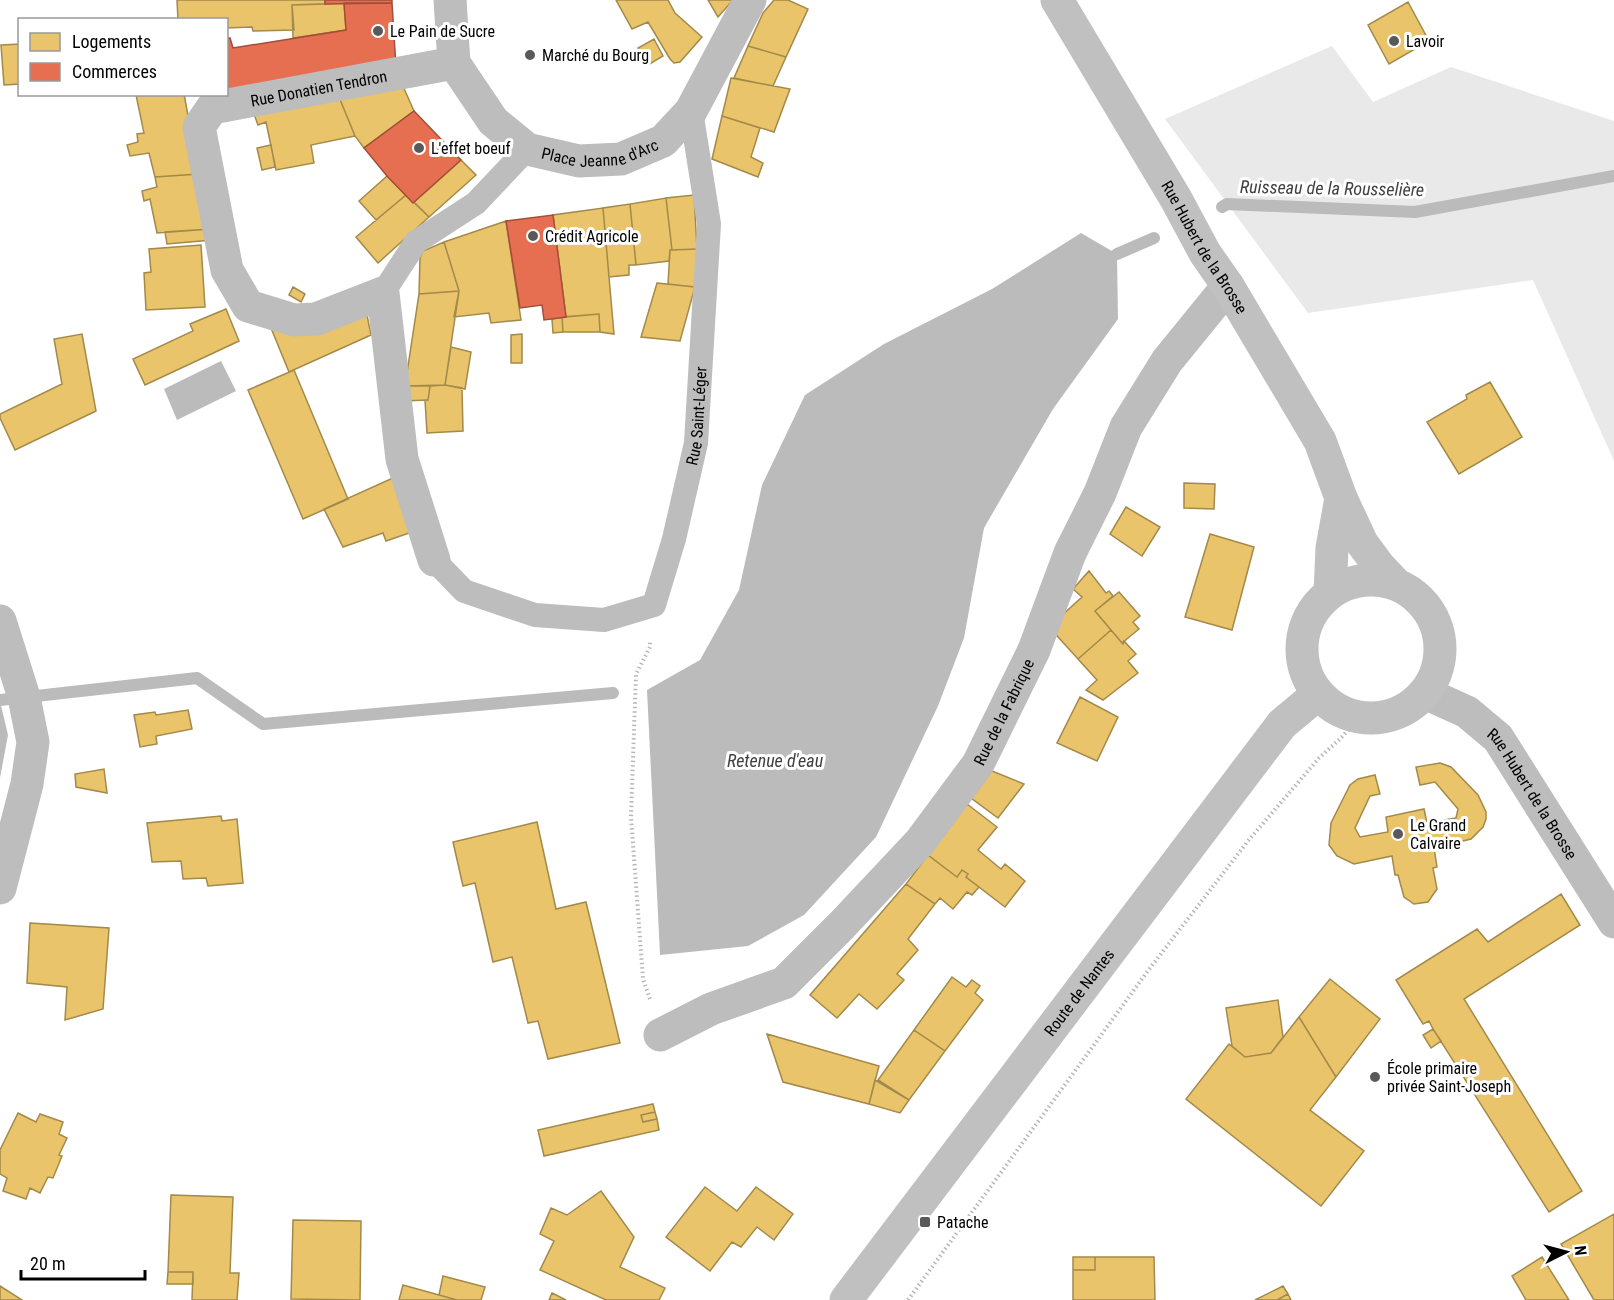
<svg xmlns="http://www.w3.org/2000/svg" width="1614" height="1300" font-family="'Roboto Condensed',sans-serif">
	<rect width="100%" height="100%" fill="#fff"/>
	<path fill="#e9e9e9" d="M1332 46 1373 102 1451 67 1614 121V461L1533 280 1308 313 1165 119Z"/>
	<path fill="#bbb" d="M1081 233 1117 254 1118 319 1053 409 984 528 964 638 938 706 876 837 804 915 748 946 660 955 647 690 700 660 739 590 762 485 805 395 884 344 992 289Z
		M221 361 236 391 177 420 164 389Z
		M0 701 8 735 0 778Z"/>
	<path fill="#e9c46a" stroke="#a3894a" stroke-width="1.5" d="M177 0H325V4L292 5 294 30 253 31 252 27 226 28V20H178Z
		M616 0H668L675 13 702 37 680 62 674 63 670 59 648 22 632 29Z
		M708 0H733L718 17Z
		M774 0H788L808 9 786 57 748 46 763 13Z
		M1408 2 1429 41 1389 64 1368 25Z
		M344 3 346 30 293 38 292 5Z
		M654 39 663 56 648 65 638 48Z
		M20 44V84L4 85 1 45Z
		M748 46 786 57 773 86 734 78Z
		M731 78 790 89 774 132 722 116Z
		M402 84 414 111 364 148 355 136 339 97Z
		M184 94 199 174 155 177 149 153 130 156 127 145 138 142 137 134 144 133 136 95Z
		M339 97 355 136 311 145 314 163 276 170 266 122 258 125 254 114Z
		M722 116 760 128 751 157 763 163 758 177 712 159Z
		M271 145 275 167 262 170 257 148Z
		M461 160 476 175 429 217 414 202Z
		M199 174 210 229 157 233 150 199 144 201 142 191 157 187 155 177Z
		M387 176 406 195 376 220 359 201Z
		M406 195 429 217 378 263 356 237Z
		M694 195 697 249 672 250 666 198Z
		M666 198 672 250H670L669 261 636 265 630 204Z
		M630 204 636 265H629V275L609 277 603 208Z
		M603 208 609 277 614 334 600 332 599 314 566 317 553 215Z
		M506 221 521 320 491 323 489 313 454 317 459 291 444 242Z
		M210 229 212 240 167 244 165 232Z
		M444 242 459 291 419 294 420 258 423 251Z
		M201 245 205 307 146 310 144 273 151 272 149 249Z
		M697 249 695 287 668 284 670 250Z
		M657 283 695 287 680 341 641 337Z
		M293 287 305 294 301 302 289 295Z
		M459 291 445 385 405 386 419 294Z
		M226 309 239 341 145 385 133 359 193 331 190 324Z
		M366 310 371 335 289 372 271 328Z
		M599 314 600 332H563L562 317Z
		M562 317 563 332 553 333 552 319Z
		M82 334 96 411 15 450 0 418V414L62 384 54 339Z
		M522 334V363H511V335Z
		M451 347 471 352 465 389 445 385Z
		M294 370 348 499 303 519 248 390Z
		M1490 382 1522 437 1459 474 1427 422 1467 399 1466 395Z
		M445 385 462 388 463 431 427 433 425 400H428L430 386Z
		M405 386H430L428 400 403 401Z
		M395 477 412 532 386 541 383 533 343 547 324 509Z
		M1184 483 1215 484 1214 509 1184 508Z
		M1126 507 1160 527 1142 556 1110 534Z
		M1210 534 1254 547 1232 630 1185 617Z
		M1089 571 1106 593 1109 591 1113 596 1095 611 1111 630 1078 659 1049 627 1082 597 1073 589Z
		M1119 592 1140 616 1133 622 1139 629 1122 643 1095 611Z
		M1111 630 1123 644 1124 641 1136 654 1128 661 1138 673 1103 700 1086 690 1097 680 1078 659Z
		M1080 697 1118 717 1097 761 1057 743Z
		M188 710 192 729 156 736 157 744 140 747 134 715 155 712 156 715Z
		M1440 763 1451 767 1478 795 1486 812V819L1483 827 1471 839 1434 848 1437 867 1433 868 1437 889 1428 902 1414 904 1404 897 1398 875H1395L1392 856 1354 864 1337 856 1329 845 1331 823 1350 785 1358 779 1375 775 1380 794 1370 796 1355 828 1360 837 1388 832 1386 817 1424 809 1427 823 1456 818 1458 809 1435 782 1420 785 1416 767Z
		M104 769 107 793 76 787 75 774Z
		M992 771 1024 784 998 818 971 798Z
		M967 804 997 827 978 850 1001 869 1005 864 1025 881 1005 907 966 877 968 874 962 870 957 877 928 855Z
		M221 816 222 821 237 819 243 883 208 886 206 878 183 879 181 861 152 862 147 823Z
		M537 822 556 909 586 902 620 1043 548 1059 538 1021 528 1023 512 957 493 962 475 883 463 886 453 842Z
		M928 855 957 877 962 870 968 874 966 877 979 887 972 895 967 892 953 909 940 898 935 904 906 884Z
		M906 884 935 904 908 939 918 950 897 974 904 980 877 1009 859 994 837 1018 810 995Z
		M1561 894 1580 925 1464 999 1582 1191 1549 1212 1433 1029 1429 1021 1423 1024 1396 980 1477 929 1488 942Z
		M30 923 109 928 103 1009 65 1020 67 987 27 983Z
		M952 977 966 987 972 980 980 986 975 993 983 1000 945 1051 914 1030Z
		M1330 979 1380 1019 1336 1077 1299 1017Z
		M1278 1000 1283 1037 1271 1053 1245 1057 1232 1046 1226 1008Z
		M1299 1017 1336 1077 1310 1110 1364 1151 1321 1206 1186 1099 1229 1044 1245 1057 1271 1053Z
		M1433 1029 1441 1041 1431 1048 1423 1035Z
		M914 1030 945 1051 909 1100 878 1080Z
		M767 1034 879 1066 869 1104 783 1082Z
		M875 1080 909 1100 900 1113 869 1104Z
		M653 1104 655 1112 641 1115 643 1122 657 1119 659 1130 544 1156 538 1130Z
		M655 1112 657 1119 643 1122 641 1115Z
		M18 1113 36 1122 40 1114 63 1122 59 1134 67 1138 59 1155 62 1156 53 1178 48 1177 40 1193 30 1188 26 1199 3 1191 7 1178 0 1174V1150Z
		M705 1187 737 1211 756 1187 793 1214 774 1240 757 1227 741 1247 732 1242 710 1271 666 1237Z
		M601 1191 634 1237 620 1267 665 1288 659 1300H606L540 1270 554 1241 540 1234 551 1208 567 1215Z
		M171 1195 233 1197 230 1273H239L237 1300H192L193 1272H168Z
		M1614 1214V1300H1594L1561 1244Z
		M293 1220 361 1221 360 1300 291 1299Z
		M1073 1257H1095V1270H1073Z
		M1095 1257H1154L1155 1300H1073V1270H1095Z
		M1542 1257 1569 1300H1526L1512 1276Z
		M168 1272H193V1284H167Z
		M443 1276 485 1287 481 1300H457L439 1295Z
		M403 1285 457 1300H399Z
		M0 1286 22 1300H0Z
		M1283 1286 1288 1294 1277 1300H1255Z
		M552 1293 566 1300H549Z
		M1288 1294 1291 1300H1277Z"/>
	<path fill="#e76f51" stroke="#a24e39" stroke-width="1.5" d="M325 0H392V3L325 4Z
		M344 3H392L396 67 226 94V39L230 38 233 48 346 30Z
		M414 111 461 160 413 203 387 176 364 148Z
		M553 215 566 317 544 320 542 305 520 308 506 221Z"/>
	<g fill="none" stroke-linecap="round" stroke-linejoin="round">
		<path stroke="#bbb" stroke-width="12" d="M1222 207 1227 204 1415 212 1614 176
			M1117 254 1154 238
			M0 700 197 678 263 724 613 693"/>
		<path stroke="#b8b8b8" stroke-width="4" stroke-dasharray="1.5 3" stroke-linecap="butt" d="M650 999 643 979 631 817 636 674 650 647V640
			M908 1300 1150 968 1248 841 1319 758 1340 739 1359 718"/>
		<g stroke="#bdbdbd" stroke-width="24">
			<path d="M383 293 416 242 476 203 527 149"/>
			<path id="s1" d="M434 560 464 591 535 615 604 620 654 605 674 539 696 443 709 224 691 111"/>
		</g>
		<g stroke="#bdbdbd" stroke-width="33">
			<path id="s2" d="M450 0 454 63 493 121 527 149 579 161 621 159 663 141 691 111 750 0"/>
			<path id="s3" d="M434 560 402 459 383 293 316 319 294 320 248 306 227 270 199 127 212 108 454 63"/>
			<path d="M0 621 24 697 33 742 27 784 0 888"/>
			<path id="s4" d="M660 1035 711 1009 784 983 842 925 920 842 978 764 1034 650 1070 553 1100 493 1126 427 1167 361 1228 286"/>
		</g>
		<path stroke="#bdbdbd" stroke-width="33" id="s5" d="M1425 693 1467 712 1498 738 1614 922"/>
		<g stroke="#c0c0c0" stroke-width="33">
			<path id="s6" d="M1057 0 1176 199 1205 253 1228 286 1320 441 1341 498 1362 543 1379 566 1395 583"/>
			<circle cx="1371" cy="649" r="69"/>
			<path d="M1330 593 1332 548 1341 498"/>
			<path id="s7" d="M846 1300 1282 724 1318 694"/>
		</g>
	</g>
	<g fill="#595959" stroke="#fff" stroke-width="2">
		<circle cx="378" cy="31" r="6"/>
		<circle cx="1394" cy="41" r="6"/>
		<circle cx="530" cy="55" r="6"/>
		<circle cx="419" cy="148" r="6"/>
		<circle cx="533" cy="236" r="6"/>
		<circle cx="1398" cy="834" r="6"/>
		<circle cx="1375" cy="1077" r="6"/>
		<rect x="919" y="1216" width="12" height="12" rx="3"/>
	</g>
	<g text-anchor="middle" dominant-baseline="central" stroke-width="6" stroke-linejoin="round" paint-order="stroke">
		<g font-size="16" fill="#000" stroke="#fff" text-anchor="start">
			<text x="390" y="31">Le Pain de Sucre</text>
			<text x="1406" y="41">Lavoir</text>
			<text x="542" y="55">Marché du Bourg</text>
			<text x="431" y="148">L'effet boeuf</text>
			<text x="545" y="236">Crédit Agricole</text>
			<text x="1410" y="825">Le Grand<tspan x="1410" dy="18">Calvaire</tspan></text>
			<text x="1387" y="1068">École primaire<tspan x="1387" dy="18">privée Saint-Joseph</tspan></text>
			<text x="937" y="1222">Patache</text>
		</g>
		<g font-size="16" fill="#000" stroke="#fff">
			<text stroke="none"><textPath href="#s3" startOffset="734">Rue Donatien Tendron</textPath></text>
			<text stroke="none"><textPath href="#s2" startOffset="252">Place Jeanne d'Arc</textPath></text>
			<text stroke="none"><textPath href="#s6" startOffset="288">Rue Hubert de la Brosse</textPath></text>
			<text stroke="none"><textPath href="#s1" startOffset="434">Rue Saint-Léger</textPath></text>
			<text stroke="none"><textPath href="#s4" startOffset="486">Rue de la Fabrique</textPath></text>
			<text stroke="none"><textPath href="#s5" startOffset="152">Rue Hubert de la Brosse</textPath></text>
			<text stroke="none"><textPath href="#s7" startOffset="386">Route de Nantes</textPath></text>
		</g>
		<g font-size="18" font-style="italic" fill="#3f3f3f" stroke="#fff">
			<text transform="translate(1332 188) rotate(1)">Ruisseau de la Rousselière</text>
			<text x="775" y="760">Retenue d'eau</text>
		</g>
	</g>
	<rect x="18" y="18" width="210" height="78" fill="#ffffff" stroke="#999999" stroke-width="1.5"/>
	<rect x="30" y="33" width="30" height="18" fill="#e9c46a" stroke="#999999" stroke-width="1.5"/>
	<text x="72" y="48" font-size="18" fill="#000000">Logements</text>
	<rect x="30" y="63" width="30" height="18" fill="#e76f51" stroke="#999999" stroke-width="1.5"/>
	<text x="72" y="78" font-size="18" fill="#000000">Commerces</text>
	<g transform="translate(1566 1252) rotate(84)" stroke="#ffffff" stroke-width="4.5" paint-order="stroke">
	<path d="M0-4.5L10 22L0 15L-10 22Z" fill="#000000"/>
	<text y="-9" font-size="16" font-weight="bold" text-anchor="middle" fill="#000000">N</text>
	</g>
	<path d="M21 1270v9h124v-9" fill="none" stroke="#000000" stroke-width="3"/>
	<text x="30" y="1270" font-size="18" fill="#000000" stroke="#ffffff" stroke-width="4.5" paint-order="stroke">20 m</text>
</svg>
